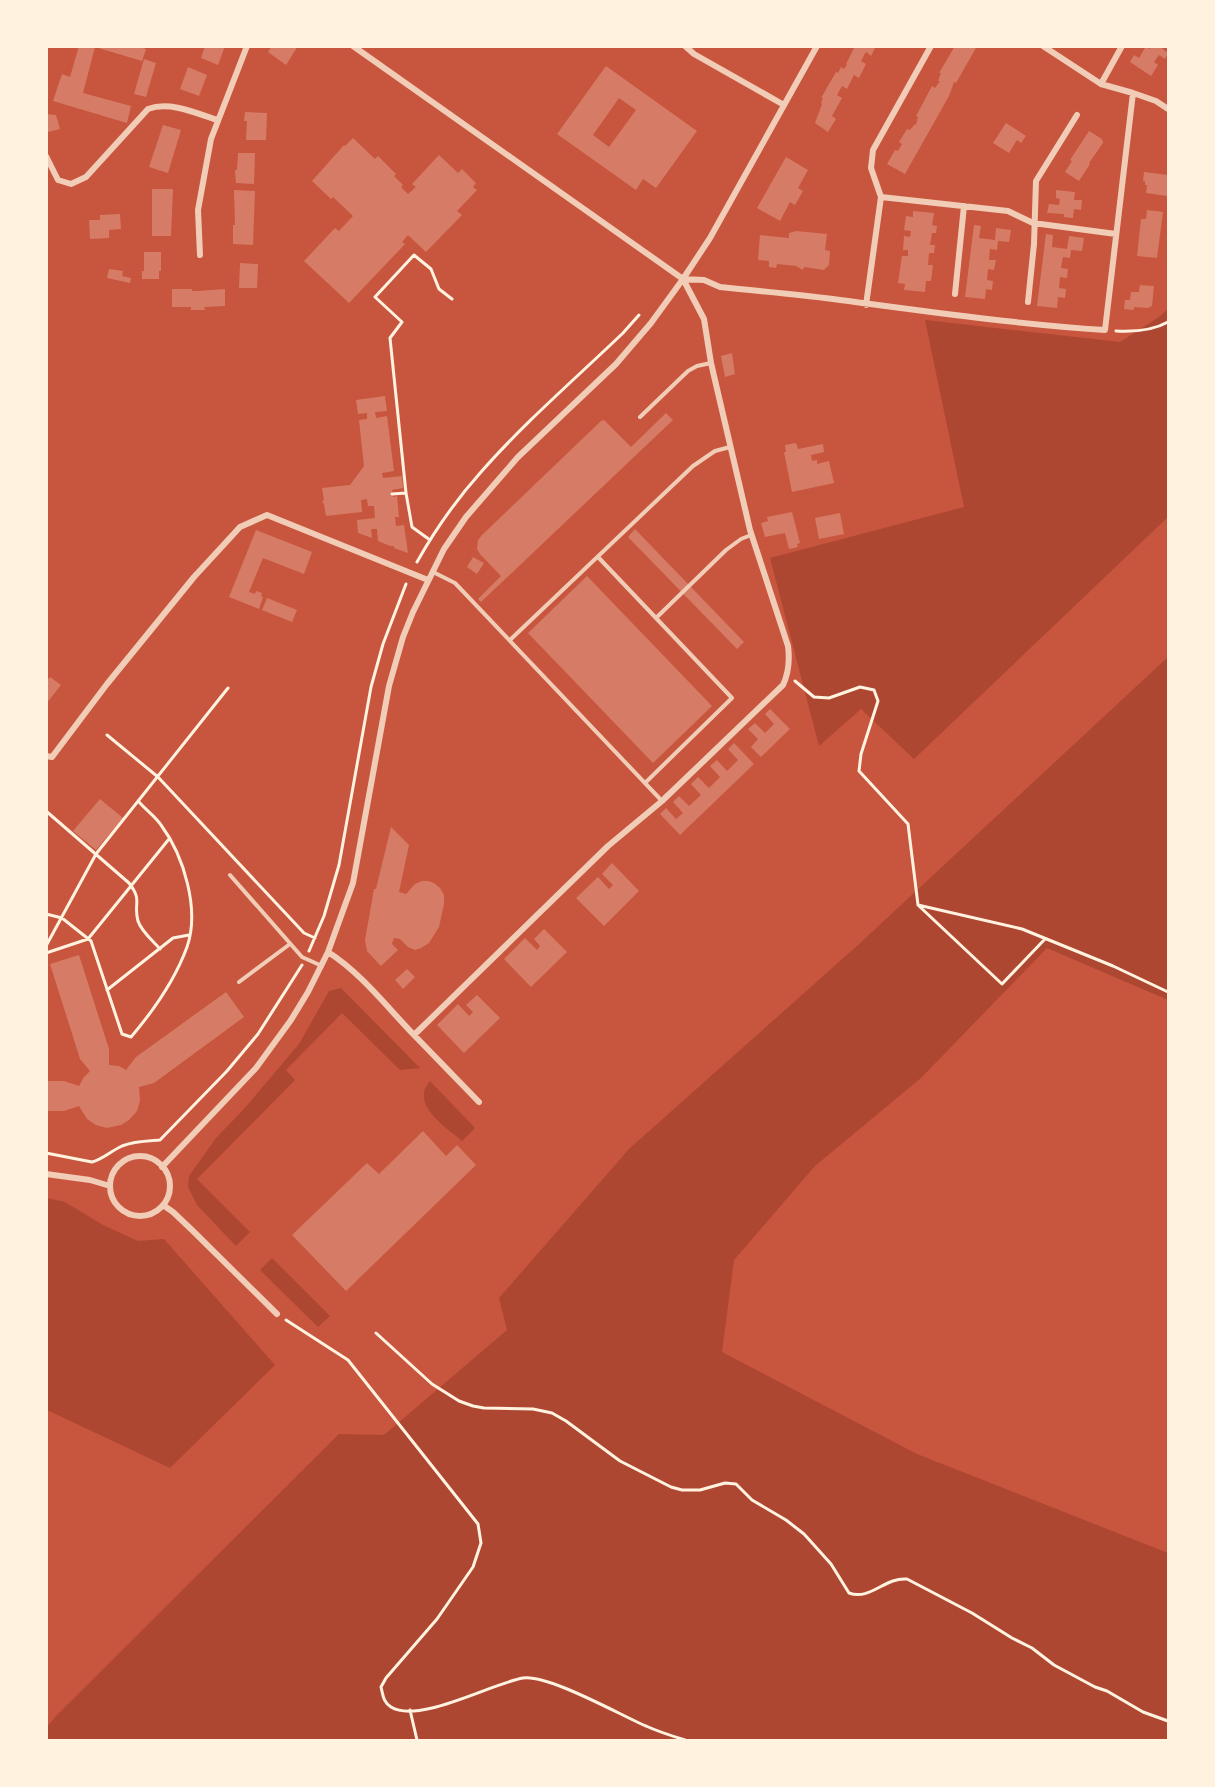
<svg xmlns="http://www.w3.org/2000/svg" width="1215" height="1787" font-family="'Exo 2',sans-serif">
	<rect width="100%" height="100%" fill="#c8553d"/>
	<path fill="#ae4732" d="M1168 309V517L914 759 861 709 819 746 770 558 964 507 925 320 1120 342 1159 317Z
		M1168 657V1000L1047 948 921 1078 815 1166 734 1260 722 1352 917 1454 1168 1553V1740H47L46 1728 57 1715 339 1434 384 1435 507 1330 499 1298 629 1149 858 945Z
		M341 988 420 1068 400 1070 342 1013 286 1070 295 1080 197 1179 250 1232 236 1246 197 1205 188 1187 189 1176 216 1138 243 1110 299 1044 329 991Z
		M430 1081 475 1128 462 1141C446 1127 409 1104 430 1081Z
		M47 1198 65 1202 103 1225 138 1241 164 1239 275 1365 170 1468 47 1410Z
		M272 1258 330 1316 318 1327 260 1270Z"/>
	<path fill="#d67c66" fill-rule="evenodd" d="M79 46H135L146 49 142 61 95 47 83 93 131 106 127 123 53 101 62 74 70 77Z
		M205 46H225L218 65 201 58Z
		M272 46H298L286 65 268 52Z
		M855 46H876L871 56 866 52 861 61 866 64 859 78 854 75 847 89 842 86 837 95 842 98 832 116 836 119 828 132 815 123 822 104 821 103 823 98H821L836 72 838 73 841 67 844 69 847 65 846 64Z
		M955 46H977L956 83 954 82 949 96 905 174 887 164 895 150 898 151 902 144 899 142 907 129 910 130 915 124 916 125 918 117 916 116 932 86 935 88 940 81H938L941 73H939Z
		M1146 46 1150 49 1152 46H1159L1168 53 1165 59 1159 55 1154 62 1158 65 1151 76 1130 62 1134 55 1139 58Z
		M144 59 156 63 146 97 134 94Z
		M606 66 697 131 656 188 643 179 636 190 557 134ZM619 98 636 110 609 147 593 135Z
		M188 67 207 75 199 96 180 89Z
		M245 112 267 113 266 140H246L247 121H244Z
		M46 114 56 115 60 129 48 132Z
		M1006 123 1026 136 1021 143 1017 140 1009 153 993 143Z
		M163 125 181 130 168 173 149 167Z
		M1089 131 1102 139 1103 143 1089 163 1090 164 1079 181 1065 172 1072 161 1070 160Z
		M353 138 375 159 378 156 396 174 394 176 403 185 401 187 408 194 416 187 412 184 439 155 458 173 462 169 476 183 473 187 477 190 457 211 462 215 426 252 408 235 402 242 405 244 349 303 304 261 335 228 339 231 353 216 333 197 331 199 312 181 344 145 345 146Z
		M238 153H255L254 184 236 183 235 170H237Z
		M786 157 808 170 798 188 803 191 795 205 790 202 780 221 757 208Z
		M1144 172 1168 175 1167 196 1146 193 1147 185H1145V181H1143Z
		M152 189H173L171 236H152Z
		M234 190 255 191 253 245 233 244V225H235Z
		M1056 190 1075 192 1074 200H1082L1081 210 1074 209 1073 218 1064 217V214L1047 213 1049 204 1059 205 1060 199 1056 198Z
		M1147 210 1163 212 1157 258 1137 256 1141 219H1146Z
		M913 211 934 213 932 225 937 226 936 233H932L930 245H935L934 253H929L928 265H933L931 281H926L925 292 904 290 905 284 898 283 902 256H908V250H903L904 236 910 237 911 231 904 230 906 216 913 217Z
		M120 214 121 229 109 230V238L90 239 89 220H100V215Z
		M974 225 981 226 979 238 995 240 996 228 1011 230 1009 242 998 241 997 250 990 249 989 260H996L994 270 988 269 987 280 993 281 992 290 986 289 985 299 965 297Z
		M796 231 827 234 825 250 830 251 829 265 824 270 804 267 803 270 796 266 777 264 776 268 769 267V261L758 260 760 235 789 238V233Z
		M1046 234 1053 235 1052 247 1067 249 1069 236 1084 238 1082 251 1071 250 1070 258 1063 257 1061 268 1068 269 1067 278 1060 277 1059 288 1066 289 1065 298 1058 297 1057 308 1037 306Z
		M144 252H161V271H159V279H142V271H144Z
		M240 263 258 264 257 288H239Z
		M109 269 123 271 122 276 131 278 130 283 107 278Z
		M1140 285 1154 286 1152 306 1148 308 1134 307V310L1124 309 1125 300H1130L1131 292H1139Z
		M172 289H192V291H198L225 289V306L204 307 205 310H191V307H172Z
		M732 353 735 374 725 377 721 356Z
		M385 396 387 411 375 412 376 418 387 416 394 471 382 473 383 478 402 476 403 488 392 490 393 497 397 496 399 517H395L396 526 404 525 408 553 394 548V546H390L378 541 377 529H371L372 538 358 533 357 520 375 518 374 506H368L367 499 361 500 362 512 326 516 324 504 322 502 324 500 322 488 350 485 364 466 359 420 367 419V413L358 414 356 400Z
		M666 413 673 420 481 602 478 599 501 576 480 554 477 549 478 540 482 535 601 421 604 420 631 447Z
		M796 443 798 449 823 444 824 452 811 455 812 461 817 460V464L829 461 834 483 792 492 784 452H786L785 445Z
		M792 512 800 543 797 544 798 547 789 549 785 533 765 537 761 523 768 521 767 517Z
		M840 513 844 534 819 539 815 518Z
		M635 529 744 642 737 649 628 537Z
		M256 530 312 552 304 574 263 558 249 592 255 594 256 591 262 593 261 596 263 597 259 609 229 597Z
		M473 557 484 563 477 574 467 567Z
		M587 576 712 706 653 763 528 633Z
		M267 598 297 610 292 622 262 610Z
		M50 677 61 685 46 704V681Z
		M770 709 790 729 761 757 751 747 758 739 748 729 755 723 765 733 774 724 765 714Z
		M734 743 754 764 680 835 660 814 666 808 676 819 683 813 673 802 679 796 689 806 701 795 691 784 698 777 709 788 720 777 710 766 717 760 727 771 738 760 728 749Z
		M100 799 123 818 96 850 73 831Z
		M391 827 409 845 399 892 406 894 415 884 422 881H428L434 883 440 888 444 895V904L439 927 429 943 421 948 415 950 408 947 400 939 394 938 392 944 398 950 381 966 367 951 365 940 374 889H376Z
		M612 863 639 891 604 926 576 898 598 877 609 889 613 885 602 874Z
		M544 929 567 952 531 987 504 959 525 938 537 950 540 946 534 939Z
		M79 955 109 1049V1065L119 1066 126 1070 136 1057 226 992 244 1017 154 1083 139 1087 140 1101 137 1111 129 1120 121 1125 107 1128 96 1125 87 1119 79 1106 64 1111H46V1081H64L79 1086 84 1077 90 1071 80 1059 50 964Z
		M407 969 415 977 403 989 395 980Z
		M477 995 500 1018 464 1053 437 1025 458 1004 469 1016 473 1012 466 1005Z
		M423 1131 446 1156 457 1145 476 1165 346 1291 292 1235 367 1163 379 1174Z"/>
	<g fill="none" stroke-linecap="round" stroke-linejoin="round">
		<path stroke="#fff3e0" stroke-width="3" d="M1116 331C1134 332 1152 331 1168 322
			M406 493 390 338 402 322 375 297 414 255 431 269 439 289 452 299
			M392 494 406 493 412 527 430 540
			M417 562C435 530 456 500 481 472 525 422 575 379 623 333L639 315
			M795 681 814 697 829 698 860 687 874 690 878 701 861 754 859 771 908 824 918 905 1022 929 1113 966 1168 992
			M107 735 158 777 304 933 315 938
			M46 811 129 883C143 901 133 903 138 921 141 931 153 941 160 949
			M919 906 1002 984 1045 939
			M46 914 62 918 91 941 122 1034 131 1037C154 1010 175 980 187 947 200 910 184 856 161 825 156 817 146 810 139 802
			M46 946 96 854 228 688
			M309 951 324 916 339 865 371 687 383 644 406 584
			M46 953 88 939 169 839
			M107 990 173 938 189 935
			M46 1153 92 1162C103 1159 111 1151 122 1146 134 1141 147 1141 160 1140L227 1071 258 1034 302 965
			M286 1320 348 1360 478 1524 481 1543 473 1567 437 1619 386 1678 381 1687C383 1695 383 1702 391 1707 419 1724 490 1684 523 1678 548 1674 620 1715 646 1726 659 1732 672 1736 685 1740
			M376 1333 432 1384 459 1401 473 1406 484 1408 533 1409 552 1413 566 1421 620 1461 671 1487 682 1490H700L725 1483 736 1484 752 1500 786 1520 804 1534 831 1564 849 1593C870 1601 885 1577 907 1579L972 1613 1012 1638 1032 1648 1054 1665 1095 1687 1107 1691 1143 1712 1168 1721
			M410 1710 417 1740"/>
		<path stroke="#f1ccb7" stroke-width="4" d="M640 417 688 371 697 366 711 363
			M598 557 732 698 645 783
			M433 572 455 583 662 801
			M656 618 726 550 741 539 751 535
			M510 640 693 466 715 451 730 447
			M230 875 302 957 322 966
			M239 982 290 944"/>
		<path stroke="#f1ccb7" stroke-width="6" d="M685 46 694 54 784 105
			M1043 46 1101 84 1133 93 1156 101 1168 109
			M1101 84 1122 46
			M46 156 58 180 71 184 86 177 148 109C170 101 196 113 217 120
			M881 197 1008 211 1033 223 1116 234
			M200 255 198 210 211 139 247 46
			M683 279 704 280 720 287C757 291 795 294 833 299 924 311 1014 324 1105 330L1133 93
			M955 294 964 206
			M1028 302 1034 244 1036 181 1077 115
			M866 305 881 197 871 168 873 150 931 46
			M46 756 52 757 107 684 194 577 240 527 267 515 428 580
			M328 952C361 973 387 1007 414 1035L608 846 662 801 783 685C789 672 790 661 788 646L750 530 711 363 704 319 683 279 353 46
			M414 1035 479 1102
			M110 1186a30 30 0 1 1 60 0a30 30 0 1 1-60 0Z
			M162 1167 256 1068 291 1020 308 992 328 952 353 883 389 686 403 637 413 612 444 549 466 517 518 457 616 364 651 323 683 279 710 238 817 46
			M46 1174 90 1180 110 1186
			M163 1205 173 1212 193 1231 277 1314"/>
	</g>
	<rect width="1215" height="1787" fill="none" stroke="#fff3e0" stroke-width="96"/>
</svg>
